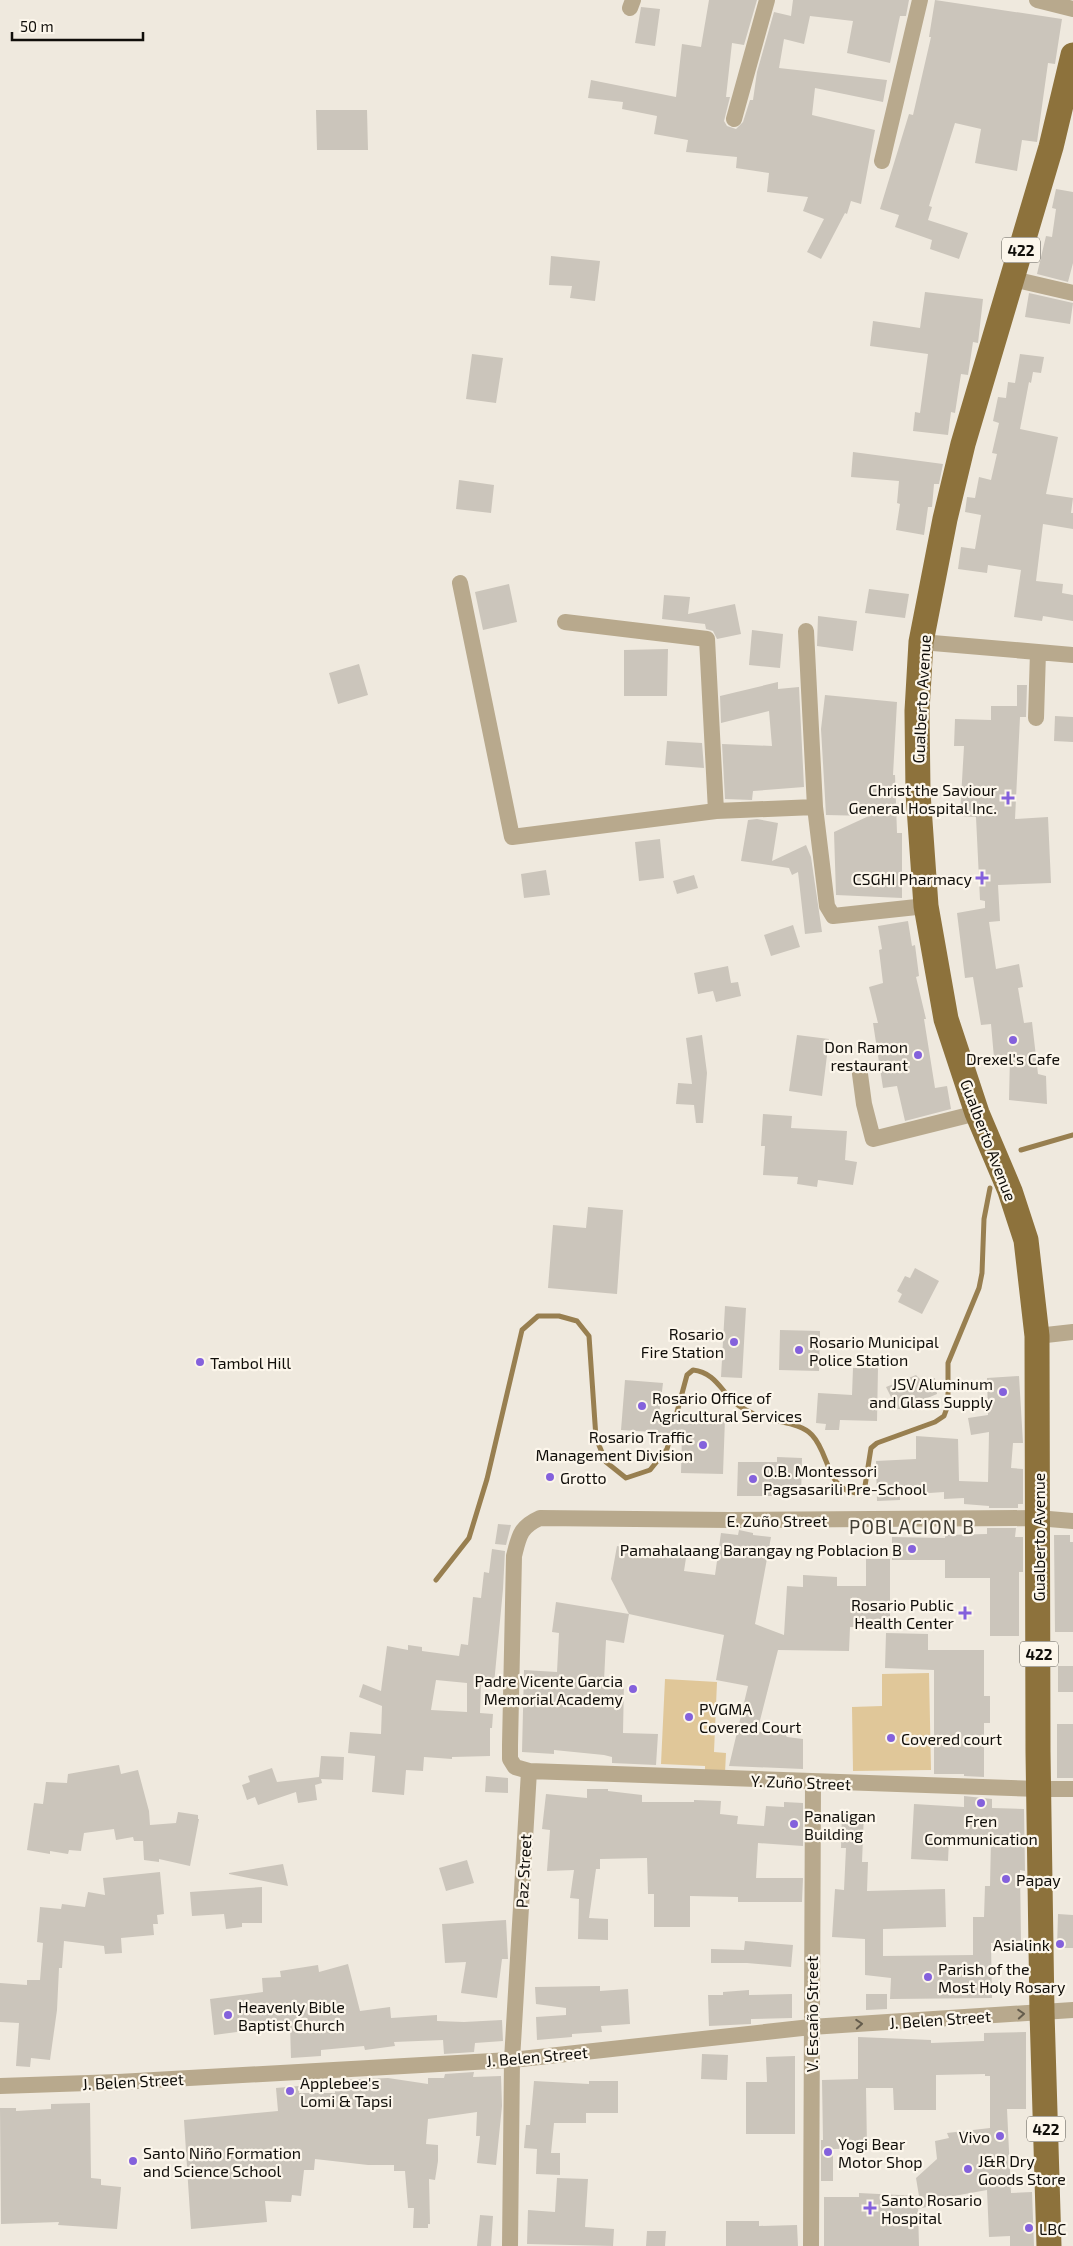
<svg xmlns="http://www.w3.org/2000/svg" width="1073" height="2246" font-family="'Exo 2',sans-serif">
	<rect width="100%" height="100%" fill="#efe9de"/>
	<path fill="#e0c799" d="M929 1673 931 1770 853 1771 852 1707 882 1706V1674Z
		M665 1679 717 1682 714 1752 726 1753 725 1773H705V1766L661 1764Z"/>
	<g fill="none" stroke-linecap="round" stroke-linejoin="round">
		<path stroke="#987f50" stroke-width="5" d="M1021 1150 1073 1135
			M773 1420C785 1423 803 1425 812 1435 830 1454 826 1489 856 1493L865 1486 871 1448 877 1443 935 1422 944 1416 948 1405V1363L979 1288 982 1273 984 1219 990 1188
			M436 1580 469 1538 487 1479 522 1330 538 1316H559L577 1321 589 1336 596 1438 606 1462 626 1478 650 1470 667 1449 687 1375 693 1370C712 1372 719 1386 730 1398 737 1406 745 1410 754 1414"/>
	</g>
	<path fill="#cbc5bb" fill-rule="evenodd" d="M709 0H757L744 45 732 43 726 97H730L724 121 727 126 736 129 743 122 750 100H753L757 72 774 12 791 16 793 0H909L906 16H900L890 63 847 53 853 21 810 16 804 44 784 39 779 68 887 80 883 102 815 88 812 115 875 130 861 204 851 201 847 214 845 213 821 259 807 252 824 219 803 211 808 197 767 192 769 173 736 168 737 157 686 152 688 140 654 134 657 116 622 109 623 102 588 98 591 80 676 97 682 44 701 47Z
		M935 0 1062 19 1055 64 1048 63 1037 142 1022 140 1017 171 975 163 981 129 955 123 929 206 932 207 928 220 968 233 959 259 930 249 932 240 895 227 899 215 880 209 909 114 913 115 931 37H929Z
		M641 7 660 9 655 46 635 43Z
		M316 110H367L368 150H317Z
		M1056 189 1073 192V263L1068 282 1037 274 1046 236 1052 237 1056 209 1052 208Z
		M551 256 600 261 595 301 570 298 572 286 549 285Z
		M925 292 983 299 978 343 973 342 968 375 961 374 955 413 951 412 948 435 913 431 915 412 920 413 928 354 870 346 873 321 920 328Z
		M1029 293 1073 303 1070 324 1025 317Z
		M472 354 503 358 496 403 466 399Z
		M1020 354 1044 357 1041 373 1033 372 1031 383 1029 382 1020 429 1058 437 1046 494 1073 498 1071 513H1073V529L1043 524 1036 581 1063 584 1062 593 1073 595V621L1043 616 1042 621 1014 617 1021 570 988 565 987 573 958 569 961 547 975 549 981 515 965 512 967 497 975 498 979 477 991 480 997 454 992 453 999 423 993 421 998 397 1006 398 1008 382 1015 383Z
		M853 452 943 464 939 484H934L932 507H928L924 535 896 530 900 504 897 503 899 481 851 477Z
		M459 480 494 485 491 513 456 509Z
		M509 584 517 622 483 630 475 592Z
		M869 589 909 594 905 618 865 613Z
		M664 595 690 597 688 614 735 604 741 634 717 639 713 631 706 629 705 624 662 619Z
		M818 616 857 621 853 651 817 646Z
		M752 630 783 634 780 668 749 665Z
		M668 649 667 696H624V650Z
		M359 664 368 695 338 704 329 673Z
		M778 682V689L799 687 804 787 753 791 752 800 725 799 722 744 772 746 769 711 721 723 720 696Z
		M1017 685H1027L1026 717H1020L1015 819 1048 817 1051 883 998 885 1000 921 989 922 996 969 1019 964 1023 987 1018 988 1024 1023 1032 1022 1038 1074 1046 1076 1047 1104 1009 1100 1010 1056 994 1058 991 1024 981 1025 973 977 965 978 957 913 985 908V901L980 900 976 817 960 816 964 746H954L955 719 991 720V706H1017Z
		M825 695 897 702 893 775H895L897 833H902V898L836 895 834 832 869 816 826 815 821 729Z
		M1055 716 1073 717V742L1054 741Z
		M667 741 702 743 704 768 665 765Z
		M757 819 778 823 772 861 806 845 811 857 822 932 805 934 798 872 792 875 789 868 741 861 748 820Z
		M660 839 664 878 639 881 635 842Z
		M546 870 550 895 524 898 521 874Z
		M694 875 698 888 677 894 673 881Z
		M908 921 912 946 915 945 919 976 916 977 926 1019H924L935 1088 947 1086 951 1109 905 1121 897 1086 883 1088 873 1023H878L869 987 883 983 879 950 882 949 878 926Z
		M793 925 800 947 771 956 764 935Z
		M728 966 731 983 738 982 741 996 716 1002 713 991 698 994 694 973Z
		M702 1035 707 1073 703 1123H696L694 1105 676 1104 678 1083 692 1084 686 1038Z
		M797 1035 829 1039 822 1096 789 1091Z
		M763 1114 792 1116 791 1128 847 1131 845 1160 857 1162 853 1185 818 1180 817 1187 797 1184 798 1177 763 1175 765 1146H761Z
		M588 1207 623 1210 617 1294 548 1288 553 1225 586 1228Z
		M915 1268 939 1281 922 1314 898 1302 902 1294 897 1291 905 1276 910 1278Z
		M725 1306 746 1308 742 1378 721 1377Z
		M780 1330 820 1331 819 1371 779 1370Z
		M853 1368H878L877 1421 840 1420 839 1430H825L826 1424 816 1423 818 1393 852 1395Z
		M916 1375 923 1382 935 1378 937 1394 902 1409H897L886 1387Z
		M1019 1376 1023 1443H1013L1011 1468 1023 1469V1504H1018V1508H989V1506L964 1504V1498L944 1499V1492L900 1495V1500L877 1501 876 1461 916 1459V1436L958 1439 959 1481 988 1482 989 1432 971 1435 968 1418 988 1415 987 1378Z
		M625 1380 663 1383 659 1416 725 1418 723 1474 681 1473 682 1434 621 1430Z
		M777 1457 802 1458 801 1496H737L738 1462H777Z
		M498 1524 511 1525 506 1545 495 1544Z
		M987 1528H1016L1015 1537H1023V1572H1019V1636H990V1578H945V1560H892V1537L945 1538V1535L987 1534Z
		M739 1530 753 1533V1535L771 1537 755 1624 784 1635 787 1586 803 1587V1575L837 1577V1586H866V1559H890V1627H850L849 1651 778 1650 757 1732 782 1731 787 1737 803 1739V1769L729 1766 748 1686 716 1680 724 1635 629 1614 611 1579 617 1546 686 1558 684 1571 715 1575 721 1533 738 1535Z
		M1054 1535H1070V1542H1073V1632H1055Z
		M492 1549 505 1551 503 1589 494 1684 481 1683 480 1713 493 1714 492 1728H490V1756L452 1757V1759L424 1757 423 1771 406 1770 404 1795 372 1792 375 1756 348 1753 350 1732 381 1734 382 1706 359 1697 363 1684 381 1691 387 1646 408 1650V1645L422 1647V1651L459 1656 461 1644 468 1645 473 1597 481 1598 484 1572 489 1573ZM436 1680 467 1683V1712L431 1710Z
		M556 1602 629 1614 624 1643 606 1640 604 1681H624L623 1733 658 1734 656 1765 612 1763V1757L604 1755 554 1750V1754L522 1752 524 1670 557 1672 559 1633 552 1632Z
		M886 1633 928 1634V1650H984V1696H990V1723H984V1777L964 1776V1774H934V1670L885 1668Z
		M1058 1666H1073V1692H1058Z
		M1057 1724H1073V1778H1057Z
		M321 1756 344 1757 343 1780 321 1779 322 1783 315 1785 317 1800 298 1803 296 1792 258 1805 255 1797 247 1800 242 1785 250 1782 248 1776 272 1768 277 1782 319 1777Z
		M119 1765 121 1774 138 1770 149 1811 150 1825 176 1823 178 1812 198 1815V1819H199L190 1866 159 1859V1862L144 1860 143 1841H134L133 1837 116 1840 114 1829 84 1833 81 1851 69 1850 68 1854 50 1851V1854L27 1850 34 1803 43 1804 46 1782 67 1783 68 1774Z
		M486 1776 508 1778V1793L485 1792Z
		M587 1789H608V1791L642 1795V1802H694V1800L721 1801 720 1814 738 1816 737 1824 764 1826 766 1806 784 1807V1802L803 1803V1846L758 1843 756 1878H803L802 1902H738V1897L690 1896V1927H654V1894H648L647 1858 600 1859V1869H596L589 1918 608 1919V1940L578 1939 579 1899 570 1898 574 1870 547 1871 550 1830 542 1829 546 1794 587 1798Z
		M964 1796 992 1799V1808L1024 1809 1025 1871 1020 1870 1021 1942 991 1943 992 1998 890 1999 891 1978 865 1975V1939L832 1937 835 1889 844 1890 846 1848H841L842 1812 864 1813 862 1862H868L867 1891 945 1889 946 1927 883 1929V1956L973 1955V1917H984L985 1886H990L991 1840 949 1839 948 1861 911 1859 914 1804 964 1807Z
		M467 1860 474 1883 446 1891 439 1868Z
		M283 1864 288 1886 229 1874V1873Z
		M160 1872 164 1914 157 1915 158 1924H153L154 1935 121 1938 122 1953 105 1954 104 1946 64 1941 62 1968H59L57 2010 50 2060 31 2058 30 2067 16 2066 19 2023 0 2022V1983L27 1985V1980H40L43 1943 37 1942 40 1907 61 1909 62 1904 85 1907 88 1892 105 1895 103 1878Z
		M262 1887V1923H242V1927L226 1929 224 1914 192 1916 190 1892Z
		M1058 1914 1073 1915V1948H1057Z
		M506 1920 508 1959H502L497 1998 461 1993 466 1962 445 1963 442 1924Z
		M745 1941 793 1945 791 1967 747 1963H711V1949L744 1950Z
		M348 1964 360 2011 390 2007 391 2018 437 2015V2021L464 2022 502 2020 503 2041 475 2043 474 2052 444 2054 443 2040 394 2042 395 2046 365 2050 364 2046 321 2050V2056L291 2058 290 2025 214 2035 210 1999 263 1992 262 1978 281 1977 280 1971 318 1965 319 1972Z
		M600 1986V1991L628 1989 630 2024 601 2026 602 2032 572 2034V2037L537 2040 536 2017 566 2015V2008L536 2004 535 1987Z
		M749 1990V1995L792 1994V2018L751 2019V2024L709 2026 708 1995H723V1992Z
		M866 1994H887V2009L866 2010Z
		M1026 2032V2109H1007L1011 2193 1032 2192 1034 2246H1010V2236L989 2237 987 2190 954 2196 951 2201 918 2209 919 2246H824V2197H859V2193L919 2196 916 2178 937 2159 935 2141 949 2138 947 2133 990 2128V2076H985V2074L936 2075V2110H894L893 2088H866L867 2148 833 2149V2181H821V2140H823L822 2080 858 2079V2037L931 2040V2043L984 2041V2033Z
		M702 2054 728 2055 727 2080 701 2079Z
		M795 2056V2134H746V2082H767L766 2057Z
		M474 2072 473 2077 501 2076 502 2106 496 2165 477 2163 480 2136H476L477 2112 428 2119 426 2144 438 2145V2161L435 2180 429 2179 430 2224H428V2228H413L414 2208H408L405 2171H394V2165H368L315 2159 314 2170H304L301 2196 292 2195 291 2202 265 2201 267 2222 191 2229 184 2120 278 2111 276 2088 299 2086V2093H335L336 2080 388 2078 428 2084V2078H444L445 2074Z
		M534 2081 589 2084V2081H618V2113H586V2123H554L551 2153H560V2175L536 2174 537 2149 524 2148 526 2125H530Z
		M90 2103 91 2178 101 2179V2185L121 2187 117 2229 58 2225 59 2222 1 2224 0 2108H16V2111L51 2109V2104Z
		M557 2178 588 2179 585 2227 614 2229 613 2246 527 2244 528 2210 555 2212Z
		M480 2215 493 2216 491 2246H477Z
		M726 2221H759V2226L797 2225 798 2246H726Z
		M647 2231H666L665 2246H646Z"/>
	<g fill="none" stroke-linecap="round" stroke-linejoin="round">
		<path stroke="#b8a98d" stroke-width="16" d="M1037 0 1073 9
			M630 8 633 0
			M734 119 767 0
			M882 161 920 0
			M1013 279 1073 293
			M460 583 512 837 716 811 815 807
			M565 622 707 639 716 811
			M806 631 815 807 827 906 833 916 926 906
			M921 642 1073 655
			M1036 718 1038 652
			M860 1074 864 1104 873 1139 977 1113
			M1037 1336 1073 1332
			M1073 1521 1037 1518 730 1520 540 1518C520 1527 519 1536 514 1556L510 1745V1759L515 1767 529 1771 1039 1789H1073
			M0 2086 118 2082 512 2060 811 2027 1073 2010
			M510 2246 512 2060 529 1771
			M811 2246 813 1782"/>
		<path stroke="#8d723c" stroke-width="25" d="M1049 2246 1042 2012 1038 1752 1037 1336 1026 1240 1010 1191 977 1113 946 1019 926 906 918 793 917 711 921 642 945 519 963 444 1051 147 1073 55"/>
	</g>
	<defs><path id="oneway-chevron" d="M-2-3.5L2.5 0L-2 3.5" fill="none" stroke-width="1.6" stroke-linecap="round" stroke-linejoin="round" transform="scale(1.25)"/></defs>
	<g stroke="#645c4c">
		<use href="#oneway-chevron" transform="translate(1021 2014) rotate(-4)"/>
		<use href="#oneway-chevron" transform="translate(859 2024) rotate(-4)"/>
	</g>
	<g fill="#8461dc" stroke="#fcf6eb" stroke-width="2">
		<path d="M1005.5 790.5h5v5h5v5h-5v5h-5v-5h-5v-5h5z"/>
		<path d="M979.5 870.5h5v5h5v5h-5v5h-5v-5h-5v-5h5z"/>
		<circle cx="1013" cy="1040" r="5"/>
		<circle cx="918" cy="1055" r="5"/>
		<circle cx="734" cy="1342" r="5"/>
		<circle cx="799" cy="1350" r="5"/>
		<circle cx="200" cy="1362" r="5"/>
		<circle cx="1003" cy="1392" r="5"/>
		<circle cx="642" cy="1406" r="5"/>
		<circle cx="703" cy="1445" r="5"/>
		<circle cx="550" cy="1477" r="5"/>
		<circle cx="753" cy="1479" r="5"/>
		<circle cx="912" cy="1549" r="5"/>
		<path d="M962.5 1605.5h5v5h5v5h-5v5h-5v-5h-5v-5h5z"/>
		<circle cx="633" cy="1689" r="5"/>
		<circle cx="689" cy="1717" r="5"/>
		<circle cx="891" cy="1738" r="5"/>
		<circle cx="981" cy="1803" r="5"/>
		<circle cx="794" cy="1824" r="5"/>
		<circle cx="1006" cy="1879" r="5"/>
		<circle cx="1060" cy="1944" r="5"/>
		<circle cx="928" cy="1977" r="5"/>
		<circle cx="228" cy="2015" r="5"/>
		<circle cx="290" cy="2091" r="5"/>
		<circle cx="1000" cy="2136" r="5"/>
		<circle cx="828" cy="2152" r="5"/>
		<circle cx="133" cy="2161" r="5"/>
		<circle cx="968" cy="2169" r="5"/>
		<path d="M867.5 2200.5h5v5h5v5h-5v5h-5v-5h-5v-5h5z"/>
		<circle cx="1029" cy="2228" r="5"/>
	</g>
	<g text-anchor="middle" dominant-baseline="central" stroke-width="4.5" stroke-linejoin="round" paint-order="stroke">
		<g fill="#fcf6eb" stroke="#57544e" stroke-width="1">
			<rect x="1002" y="237.5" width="38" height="25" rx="4"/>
			<rect x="1020" y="1641.5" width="38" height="25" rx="4"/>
			<rect x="1027" y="2116.5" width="38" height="25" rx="4"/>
		</g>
		<g font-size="15" font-weight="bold" fill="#100e0a">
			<text x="1021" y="250">422</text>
			<text x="1039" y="1654">422</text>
			<text x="1046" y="2129">422</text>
		</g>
		<g font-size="16" fill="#100e0a" stroke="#fcf6eb">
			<text transform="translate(921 699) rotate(-87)">Gualberto Avenue</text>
			<text transform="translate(989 1140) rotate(69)">Gualberto Avenue</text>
			<text x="777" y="1520">E. Zuño Street</text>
			<text transform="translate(1038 1537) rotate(-90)">Gualberto Avenue</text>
			<text transform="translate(801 1782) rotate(2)">Y. Zuño Street</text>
			<text transform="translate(523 1871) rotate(-87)">Paz Street</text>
			<text transform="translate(811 2014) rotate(-90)">V. Escaño Street</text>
			<text transform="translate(940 2019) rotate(-4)">J. Belen Street</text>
			<text transform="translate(537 2056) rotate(-5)">J. Belen Street</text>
			<text transform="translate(133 2081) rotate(-3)">J. Belen Street</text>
		</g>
		<g font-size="16" fill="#100e0a" stroke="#fcf6eb" text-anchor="start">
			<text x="997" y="789" text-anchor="end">Christ the Saviour<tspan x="997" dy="18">General Hospital Inc.</tspan></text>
			<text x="972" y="878" text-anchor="end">CSGHI Pharmacy</text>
			<text x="908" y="1046" text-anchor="end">Don Ramon<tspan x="908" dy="18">restaurant</tspan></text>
			<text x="1013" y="1058" text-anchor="middle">Drexel's Cafe</text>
			<text x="724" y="1333" text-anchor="end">Rosario<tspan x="724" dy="18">Fire Station</tspan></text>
			<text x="809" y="1341">Rosario Municipal<tspan x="809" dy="18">Police Station</tspan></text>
			<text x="210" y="1362">Tambol Hill</text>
			<text x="993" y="1383" text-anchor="end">JSV Aluminum<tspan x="993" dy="18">and Glass Supply</tspan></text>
			<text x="652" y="1397">Rosario Office of<tspan x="652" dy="18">Agricultural Services</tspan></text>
			<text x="693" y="1436" text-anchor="end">Rosario Traffic<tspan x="693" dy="18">Management Division</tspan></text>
			<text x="763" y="1470">O.B. Montessori<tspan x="763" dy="18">Pagsasarili Pre-School</tspan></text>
			<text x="560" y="1477">Grotto</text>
			<text x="902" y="1549" text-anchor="end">Pamahalaang Barangay ng Poblacion B</text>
			<text x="954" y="1604" text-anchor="end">Rosario Public<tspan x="954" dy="18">Health Center</tspan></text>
			<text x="623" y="1680" text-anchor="end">Padre Vicente Garcia<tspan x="623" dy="18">Memorial Academy</tspan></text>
			<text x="699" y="1708">PVGMA<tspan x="699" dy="18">Covered Court</tspan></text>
			<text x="901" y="1738">Covered court</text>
			<text x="804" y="1815">Panaligan<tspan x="804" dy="18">Building</tspan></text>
			<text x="981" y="1820" text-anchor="middle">Fren<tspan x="981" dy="18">Communication</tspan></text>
			<text x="1016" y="1879">Papay</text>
			<text x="1050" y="1944" text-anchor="end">Asialink</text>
			<text x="938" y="1968">Parish of the<tspan x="938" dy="18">Most Holy Rosary</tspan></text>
			<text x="238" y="2006">Heavenly Bible<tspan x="238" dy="18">Baptist Church</tspan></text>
			<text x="300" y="2082">Applebee's<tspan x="300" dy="18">Lomi &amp; Tapsi</tspan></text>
			<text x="990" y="2136" text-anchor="end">Vivo</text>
			<text x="838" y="2143">Yogi Bear<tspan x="838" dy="18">Motor Shop</tspan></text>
			<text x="143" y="2152">Santo Niño Formation<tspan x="143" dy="18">and Science School</tspan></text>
			<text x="978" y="2160">J&amp;R Dry<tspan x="978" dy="18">Goods Store</tspan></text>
			<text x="881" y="2199">Santo Rosario<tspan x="881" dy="18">Hospital</tspan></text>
			<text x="1039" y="2228">LBC</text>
		</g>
		<g font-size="19" letter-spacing="1" fill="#423e35" stroke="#fcf6eb">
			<text x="912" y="1526">POBLACION B</text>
		</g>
	</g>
	<path d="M12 32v8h131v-8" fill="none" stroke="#100e0a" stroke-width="2.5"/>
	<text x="20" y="32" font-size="15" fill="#100e0a" stroke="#fcf6eb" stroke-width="4" paint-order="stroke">50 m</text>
</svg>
